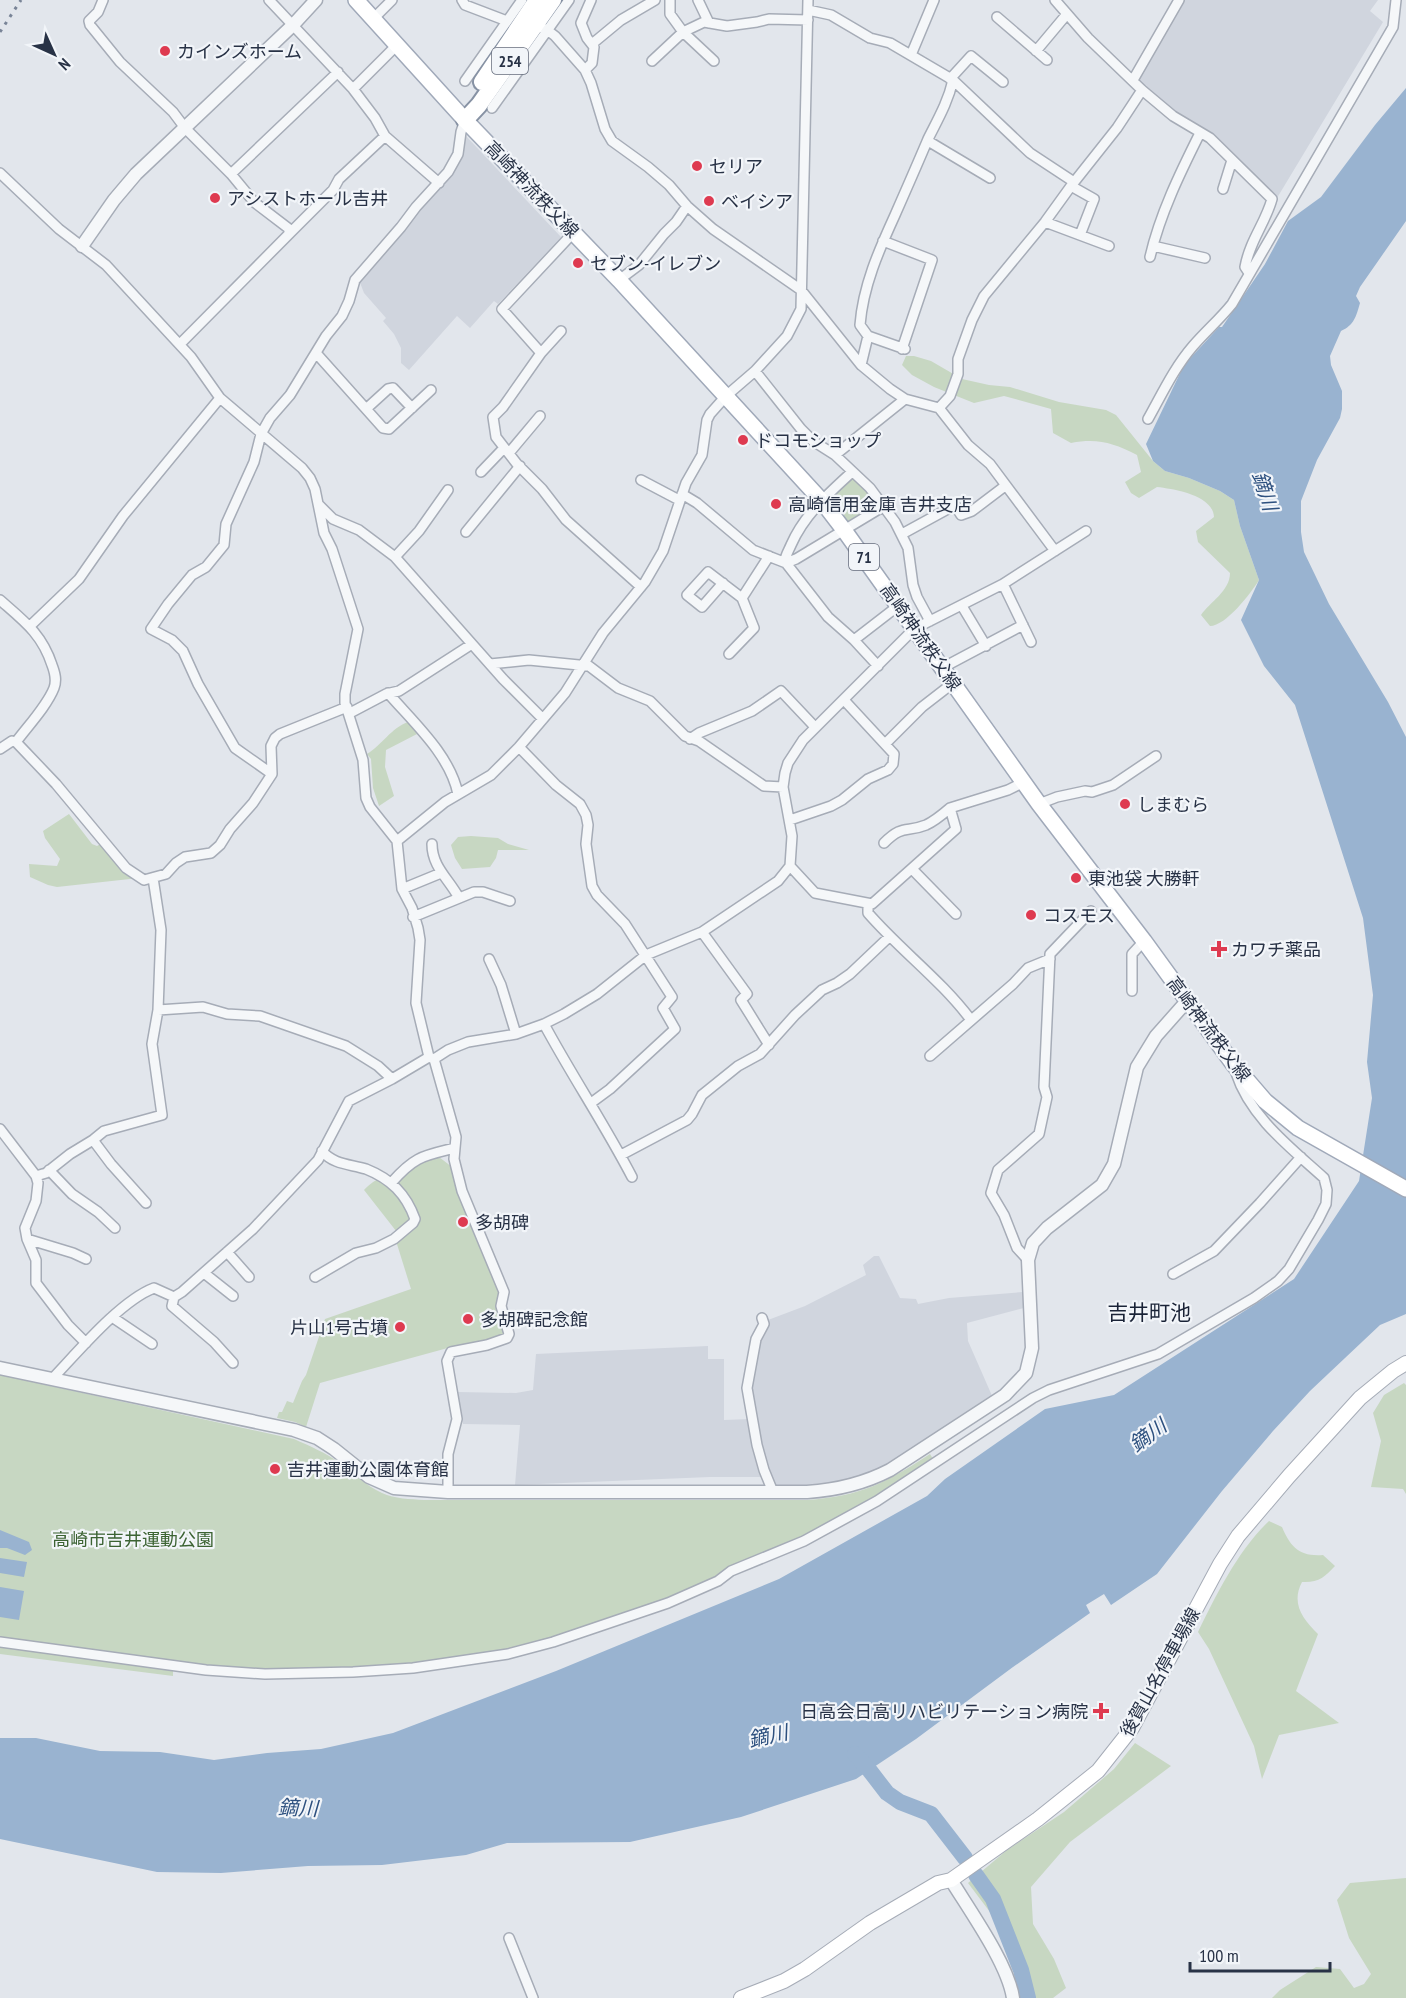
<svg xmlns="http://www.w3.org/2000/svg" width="1406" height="1998" font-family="'PT Sans Narrow','Noto Sans JP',sans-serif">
	<rect width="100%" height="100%" fill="#e2e6ec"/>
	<path fill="#d0d5de" d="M1184 0H1378L1370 11 1383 22 1277 198 1212 135 1176 115 1137 78Z
		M465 135 561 237 498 304 494 301 470 328 457 316 409 370 401 363V348L394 334 383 321 386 318 364 293 359 280 405 230 422 206 447 181 458 163 463 151Z
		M874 1256H879L900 1298 916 1299 918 1304 949 1298 1023 1292 1024 1308 967 1323 968 1341 993 1398 871 1474 822 1486 774 1487 767 1471 749 1388 758 1341 762 1336 768 1320 805 1306 866 1275 863 1265Z
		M708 1346V1359H724V1420L750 1419 765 1477H710L515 1485 520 1425 463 1424 458 1392 516 1393 533 1390 536 1354Z"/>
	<path fill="#c7d7c2" d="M906 356H914L931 361 962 379 989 385 1010 387 1059 402 1106 410 1116 415 1153 461 1165 471 1189 478 1220 491 1234 500 1240 526 1259 580C1251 593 1226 626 1210 626L1201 615C1210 602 1230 591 1230 573L1198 542 1196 531 1214 517C1213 495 1174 489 1157 487L1139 498 1131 493 1125 482 1141 472 1137 455C1113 443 1098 438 1071 443L1053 433 1051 409 1004 396 974 403 934 387 912 375 902 365Z
		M853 476 879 503 877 507 848 525 827 498Z
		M408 722 417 734 386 750 385 767 394 796 379 806 373 788 371 759 367 754C382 745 391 728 408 722Z
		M69 814 92 844 97 846 109 839 119 857 139 878 57 887 48 885 30 877 29 864 57 866 60 859 45 838 43 831Z
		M471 836 498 838 508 844 529 850H498L496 858 490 867 462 869 455 858 451 845 458 837Z
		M439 1157 452 1167 501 1292 498 1306 504 1335 487 1341 455 1346 320 1383 306 1427 295 1422 277 1418 279 1412H282L287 1401 293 1403 302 1381 306 1375 325 1319 411 1289 396 1241 400 1236 364 1190C377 1177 380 1178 398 1178 408 1166 423 1161 439 1157Z
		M0 1375 294 1439C310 1446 326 1453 340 1463 354 1473 366 1486 382 1493 395 1499 410 1499 424 1500H807C862 1496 885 1483 930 1454L936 1464 733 1574 719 1585 669 1606 509 1658 464 1666 414 1671 173 1670V1676L0 1654Z
		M1404 1383 1406 1385V1494L1403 1489 1371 1487 1381 1441 1373 1413 1384 1395Z
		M1269 1521 1282 1527C1290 1546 1299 1557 1323 1555L1335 1566C1325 1577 1318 1583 1302 1582 1291 1603 1302 1618 1318 1634L1296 1691 1339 1723 1279 1735 1262 1779 1254 1746 1209 1649 1198 1632C1216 1595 1239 1549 1269 1521Z
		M1135 1743 1171 1766 1070 1842 1031 1887 1033 1924 1054 1959 1066 1988 1053 1998H1026L999 1924 968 1883 1007 1850 1064 1812 1114 1769Z
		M1406 1878V1998H1272L1280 1990 1316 1967 1340 1969 1354 1988 1364 1984 1371 1974 1349 1938 1337 1900 1350 1883Z"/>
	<path fill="#99b3d0" d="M1406 88V221L1360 287 1356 296 1360 303C1356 317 1354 325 1341 331L1330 356 1331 365 1342 391V409L1340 418 1317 460 1301 501V532L1304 552 1329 604 1388 702 1406 737V1314L1380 1325 1310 1391 1273 1431 1222 1491 1157 1574 1111 1605 1104 1594 1086 1605 1090 1613 1013 1667 916 1739 856 1779 741 1817 630 1842 507 1843 466 1855 382 1865 308 1866 221 1873 157 1872 0 1839V1738H36L100 1751 160 1752 214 1760 267 1753 321 1749 393 1733 556 1671 779 1579 927 1496 945 1479 1045 1409 1114 1395 1294 1279 1359 1181 1372 1098 1367 1062 1373 995 1363 918 1295 705 1264 666 1241 620 1259 580 1240 526 1234 500 1220 491 1189 478 1165 471 1153 461 1146 444 1184 365 1219 327H1222L1265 264 1288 221 1321 197 1375 125Z
		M0 1530 29 1542 32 1550 25 1555 7 1548H0Z
		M0 1558 27 1562 24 1577 0 1573Z
		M0 1587 24 1591 19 1620 0 1617Z"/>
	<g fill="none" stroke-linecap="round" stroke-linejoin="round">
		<path stroke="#99b3d0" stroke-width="16" d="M855 1754 870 1771 887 1793 900 1802 931 1814 965 1858
			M976 1875 993 1899 1021 1970 1028 1998"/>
		<g stroke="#a6acb7" stroke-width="12">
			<path id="minor" d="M103 0 98 12 89 21 90 25 120 62 173 112 185 128 231 174 254 202 288 228 290 233 180 344
				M269 0 353 89 375 118 385 136 439 183
				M462 0 465 5 507 21
				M670 0V14L683 32 714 61
				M698 0 709 23
				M1055 0 1088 38 1142 90 1173 116 1210 138 1272 199C1265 224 1250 240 1245 267L1249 273
				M808 10 831 15 870 38 890 43 953 80 1030 153 1074 182
				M997 17 1047 60
				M373 19 392 0
				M535 25 547 30 555 36 585 70 591 83 605 129 612 141 648 167 669 185 687 206 713 229 801 290 861 365 890 389 905 399 939 408 968 445 990 464 1055 551
				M592 44 621 20 655 0
				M1036 51 1067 14
				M911 55 934 0
				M652 61 683 32 704 22 727 26 757 22 769 19 808 20
				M585 70 592 63 594 47 587 38 581 23 591 0
				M950 79 971 56 1003 82
				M1133 80 1179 0
				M465 81 522 0
				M353 89 396 46
				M492 108 569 0
				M928 141 990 178
				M0 173 59 229 106 265 191 357 220 398 302 468 310 478 315 489 324 533 332 549 358 629 345 694V703L363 760 366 798 370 807 397 841 402 889 412 908 418 928 420 940 416 1003 429 1057
				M231 174 338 72
				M1071 186 1094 199 1080 235
				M1223 189 1232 160
				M1045 222 1109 246
				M290 233 333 190 339 179 385 136
				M883 241 932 260 902 349
				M1153 246 1205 258
				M1150 257C1160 214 1180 173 1200 133
				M619 280 639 265 664 234 676 222 687 206
				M561 331 541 353 503 407 493 417 496 437 517 464 542 489 566 520 641 587
				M905 349 868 336 860 325C863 286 879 250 895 215 906 190 917 165 928 139 938 119 948 102 953 80
				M316 353 383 428 389 429 431 390
				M541 353 502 309 574 232
				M861 365 868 336
				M755 371 801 429 813 441 835 455 870 488 895 522 908 548 913 585 917 597 930 621
				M939 408 950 396 958 374V359L972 320 984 296 1045 222 1071 186 1117 128 1142 90
				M366 409 388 389 393 388 412 408
				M1148 419C1162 394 1174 368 1193 346 1206 331 1220 319 1232 304L1393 27 1396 0
				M509 453 540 416
				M835 455 905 399
				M481 472 504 448
				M852 472C828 494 804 515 791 545 788 552 784 557 786 563L828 617 854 640 878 666
				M641 480 679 500
				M682 494 697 503 753 550 786 563 796 559 884 506
				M318 504 333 519 359 530 395 557 472 644
				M466 532 520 466
				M902 534 955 505 961 515 972 511 1005 486
				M395 557 419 531 448 490
				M723 583 702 607 687 595 708 572 742 598 769 556
				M1003 584 1031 642
				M0 600C24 621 42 634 52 665 55 673 57 680 54 688 47 706 27 727 16 742L12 741 0 749
				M962 606 986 646
				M30 626 79 579 123 516 220 398
				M854 640 898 606
				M729 654 754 628 742 598
				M490 664 529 660 589 666 618 688 650 701 685 736 699 741 764 786 783 787
				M942 668 1023 625
				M388 693C414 723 450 755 458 794
				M350 713 386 694 399 691 472 644 503 679 543 719
				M690 739 699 733 752 711 781 691 815 727
				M16 742 56 784 126 868 144 880 166 874 176 863 185 857 211 853 220 845 230 829 253 803 272 774 271 746 275 738 280 734 347 707
				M885 744 922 707 953 683
				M519 747 556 785 580 804 586 815 588 825 586 844 592 886 597 895 625 924 672 997 663 1008 675 1029 610 1089 591 1103
				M272 774 235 748 198 684 183 651 172 640 151 629 168 604 192 575 206 567 224 545 226 524 254 462 261 434 270 418 290 395 326 336 342 316 349 301 355 280 401 227 416 207 448 172 458 154 461 132 465 120
				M1039 804 1057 797 1085 791 1092 792 1113 785 1156 756
				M790 820 831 806 842 800 868 779 888 770 893 764 894 754 844 700
				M397 841 445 802 491 775 519 747 565 693 603 633 645 582 663 551 686 483 702 455 707 420 710 414 726 396 755 371 787 336 801 309 808 0
				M884 843C903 824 906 833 926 825 935 821 943 814 950 808
				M432 844C432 867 449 879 459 898
				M790 866 815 893 872 904 956 829 950 808 1008 790 1024 782
				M912 869 956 914
				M402 889 441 873
				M868 905V913C900 950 941 980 971 1020
				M413 917 474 892H483L510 901
				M702 932 747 994 741 1000 769 1045
				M489 959 501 985 516 1034
				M1132 991V954L1144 941
				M158 1010 203 1007 227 1014 260 1016 346 1046 378 1066 392 1079
				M544 1024C572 1076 605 1125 632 1177
				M930 1056 1013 984 1028 968 1050 959
				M434 1059 456 1137 454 1159 462 1191 504 1292 501 1306 509 1334 507 1338 487 1345 451 1352 447 1361 457 1419 448 1454V1492
				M0 1129 36 1176 38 1183 36 1201 25 1228 27 1239 36 1260V1283L68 1325 86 1343
				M93 1140 111 1164 146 1203
				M621 1155 687 1120 692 1114 702 1095 738 1066 760 1054 795 1015 822 990 837 983 850 974 889 937
				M49 1170 72 1194 98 1212 115 1228
				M36 1176 46 1173 70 1154 93 1140 104 1131 162 1115 152 1044 158 1010 161 930 153 878
				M392 1182C415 1156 423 1156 455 1148
				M27 1239 73 1253 86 1259
				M227 1252 249 1277
				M1028 1260 1017 1248 1004 1215 991 1193 998 1170 1039 1134 1047 1097 1044 1087 1050 954 1091 911
				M204 1273 233 1296
				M1173 1274 1214 1251 1260 1203 1301 1157
				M315 1277 356 1253 376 1248 394 1239 413 1223 415 1219C406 1194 391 1179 366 1169 350 1164 334 1165 322 1151
				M174 1297 172 1306 214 1342 233 1363
				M112 1317 152 1344
				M762 1318 764 1324 756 1339 747 1388 757 1445 764 1470 773 1492
				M52 1379C77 1353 120 1301 154 1288L174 1297 182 1292 253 1229 318 1160 349 1101 392 1079 429 1057 434 1059 448 1050 468 1042 516 1034 544 1024 564 1014 597 994 646 955 702 932 778 881 790 866 792 836 783 787 785 773 788 763 803 740 914 629 1003 584 1086 531
				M0 1642 206 1670 265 1674 353 1672 413 1668 508 1654 553 1642 668 1603 718 1581 731 1571 804 1541 877 1501 1033 1398 1049 1390 1158 1354 1254 1298 1278 1281 1289 1269 1318 1220 1326 1204 1327 1190 1324 1178C1291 1148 1250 1117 1236 1073
				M509 1938 533 1998"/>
		</g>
		<g stroke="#a6acb7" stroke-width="15">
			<path id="tertiary" d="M82 246 114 200 136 174 293 25 316 0
				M0 1368 294 1430 317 1438 334 1449 369 1477 394 1488 448 1492H807C837 1490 863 1484 890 1470L1005 1395 1026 1373 1032 1348 1028 1260 1033 1243 1047 1228 1102 1185 1114 1164 1137 1067 1156 1036 1187 1001
				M951 1880C970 1911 1008 1964 1013 1998"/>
		</g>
		<g stroke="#a6acb7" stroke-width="16">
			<path id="secondary" d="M741 1998 784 1981 805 1969 870 1923 938 1883 951 1880 1038 1819 1098 1771 1132 1728 1220 1564 1238 1536 1289 1476 1360 1398 1393 1371 1406 1363"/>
		</g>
		<g stroke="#a0a9b9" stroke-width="18">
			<path id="primary" d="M356 0 465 120 619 280 821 500 844 530 1039 804 1144 941 1234 1065 1265 1101 1298 1128 1406 1189"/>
		</g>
		<g stroke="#8792a4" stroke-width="20">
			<path id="trunk" d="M482 82 537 0
				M465 120 479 105 553 0"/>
		</g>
		<use href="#minor" stroke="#f5f7f9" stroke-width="9"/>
		<use href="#tertiary" stroke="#f5f7f9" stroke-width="12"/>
		<use href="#secondary" stroke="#fff" stroke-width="14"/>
		<use href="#primary" stroke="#fff" stroke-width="15"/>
		<use href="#trunk" stroke="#fff" stroke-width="16"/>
		<path stroke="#798497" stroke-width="3" stroke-dasharray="3 6" stroke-linecap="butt" d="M0 32 21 0"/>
	</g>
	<g fill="#de3a50" stroke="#f2f5f9" stroke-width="2">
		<circle cx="165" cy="51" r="6"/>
		<circle cx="697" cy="166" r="6"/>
		<circle cx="215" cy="198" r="6"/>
		<circle cx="709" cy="201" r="6"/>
		<circle cx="578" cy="263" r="6"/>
		<circle cx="743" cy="440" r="6"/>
		<circle cx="776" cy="504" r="6"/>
		<circle cx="1125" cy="804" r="6"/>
		<circle cx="1076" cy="878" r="6"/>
		<circle cx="1031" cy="915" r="6"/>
		<path d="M1216 940h6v6h6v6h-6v6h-6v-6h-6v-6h6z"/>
		<circle cx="463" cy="1222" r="6"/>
		<circle cx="468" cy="1319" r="6"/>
		<circle cx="400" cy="1327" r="6"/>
		<circle cx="275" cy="1469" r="6"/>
		<path d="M1098 1702h6v6h6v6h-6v6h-6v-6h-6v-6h6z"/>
	</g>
	<g text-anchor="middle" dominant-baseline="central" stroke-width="4.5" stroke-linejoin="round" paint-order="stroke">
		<g fill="#f2f5f9" stroke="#656c7c" stroke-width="1.5">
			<rect x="492" y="48" width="36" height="26" rx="4.5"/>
			<rect x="849" y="544" width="30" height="26" rx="4.5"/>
		</g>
		<g font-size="16" font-weight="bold" fill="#283246">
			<text x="510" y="61">254</text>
			<text x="864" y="557">71</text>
		</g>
		<g font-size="18" fill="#283246" stroke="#f2f5f9" text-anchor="start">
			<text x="177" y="51">カインズホーム</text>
			<text x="709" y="166">セリア</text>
			<text x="227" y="198">アシストホール吉井</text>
			<text x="721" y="201">ベイシア</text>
			<text x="590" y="263">セブン-イレブン</text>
			<text x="755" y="440">ドコモショップ</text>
			<text x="788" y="504">高崎信用金庫 吉井支店</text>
			<text x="1137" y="804">しまむら</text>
			<text x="1088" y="878">東池袋 大勝軒</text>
			<text x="1043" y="915">コスモス</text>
			<text x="1231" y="949">カワチ薬品</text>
			<text x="475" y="1222">多胡碑</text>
			<text x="480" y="1319">多胡碑記念館</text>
			<text x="388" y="1327" text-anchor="end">片山1号古墳</text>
			<text x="287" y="1469">吉井運動公園体育館</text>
			<text x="1088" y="1711" text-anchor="end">日高会日高リハビリテーション病院</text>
		</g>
		<g font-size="18" fill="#283246" stroke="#f2f5f9">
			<text transform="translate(532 189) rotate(46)">高崎神流秩父線</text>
			<text transform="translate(921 637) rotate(55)">高崎神流秩父線</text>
			<text transform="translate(1209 1029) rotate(53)">高崎神流秩父線</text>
			<text transform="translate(1160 1672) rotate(-61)">後賀山名停車場線</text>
		</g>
		<g font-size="18" fill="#3c6333" stroke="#f2f5f9">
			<text x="133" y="1539">高崎市吉井運動公園</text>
		</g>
		<g font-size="20" font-style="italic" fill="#2d507f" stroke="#f2f5f9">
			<text transform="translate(1265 491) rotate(72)">鏑川</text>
			<text transform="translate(1148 1435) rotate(-36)">鏑川</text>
			<text transform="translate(768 1736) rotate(-12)">鏑川</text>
			<text transform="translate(298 1808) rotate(2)">鏑川</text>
		</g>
		<g font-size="21" fill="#1a2337" stroke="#f2f5f9">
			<text x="1149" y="1312">吉井町池</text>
		</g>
	</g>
	<g transform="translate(54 54) rotate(135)" stroke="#f2f5f9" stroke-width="4.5" paint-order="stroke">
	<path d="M0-4.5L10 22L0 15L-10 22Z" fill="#283246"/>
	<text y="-9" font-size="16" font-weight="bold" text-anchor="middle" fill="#283246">N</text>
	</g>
	<path d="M1190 1962v9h140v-9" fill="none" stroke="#283246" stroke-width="3"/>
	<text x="1199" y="1962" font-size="18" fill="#283246" stroke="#f2f5f9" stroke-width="4.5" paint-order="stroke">100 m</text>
</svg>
